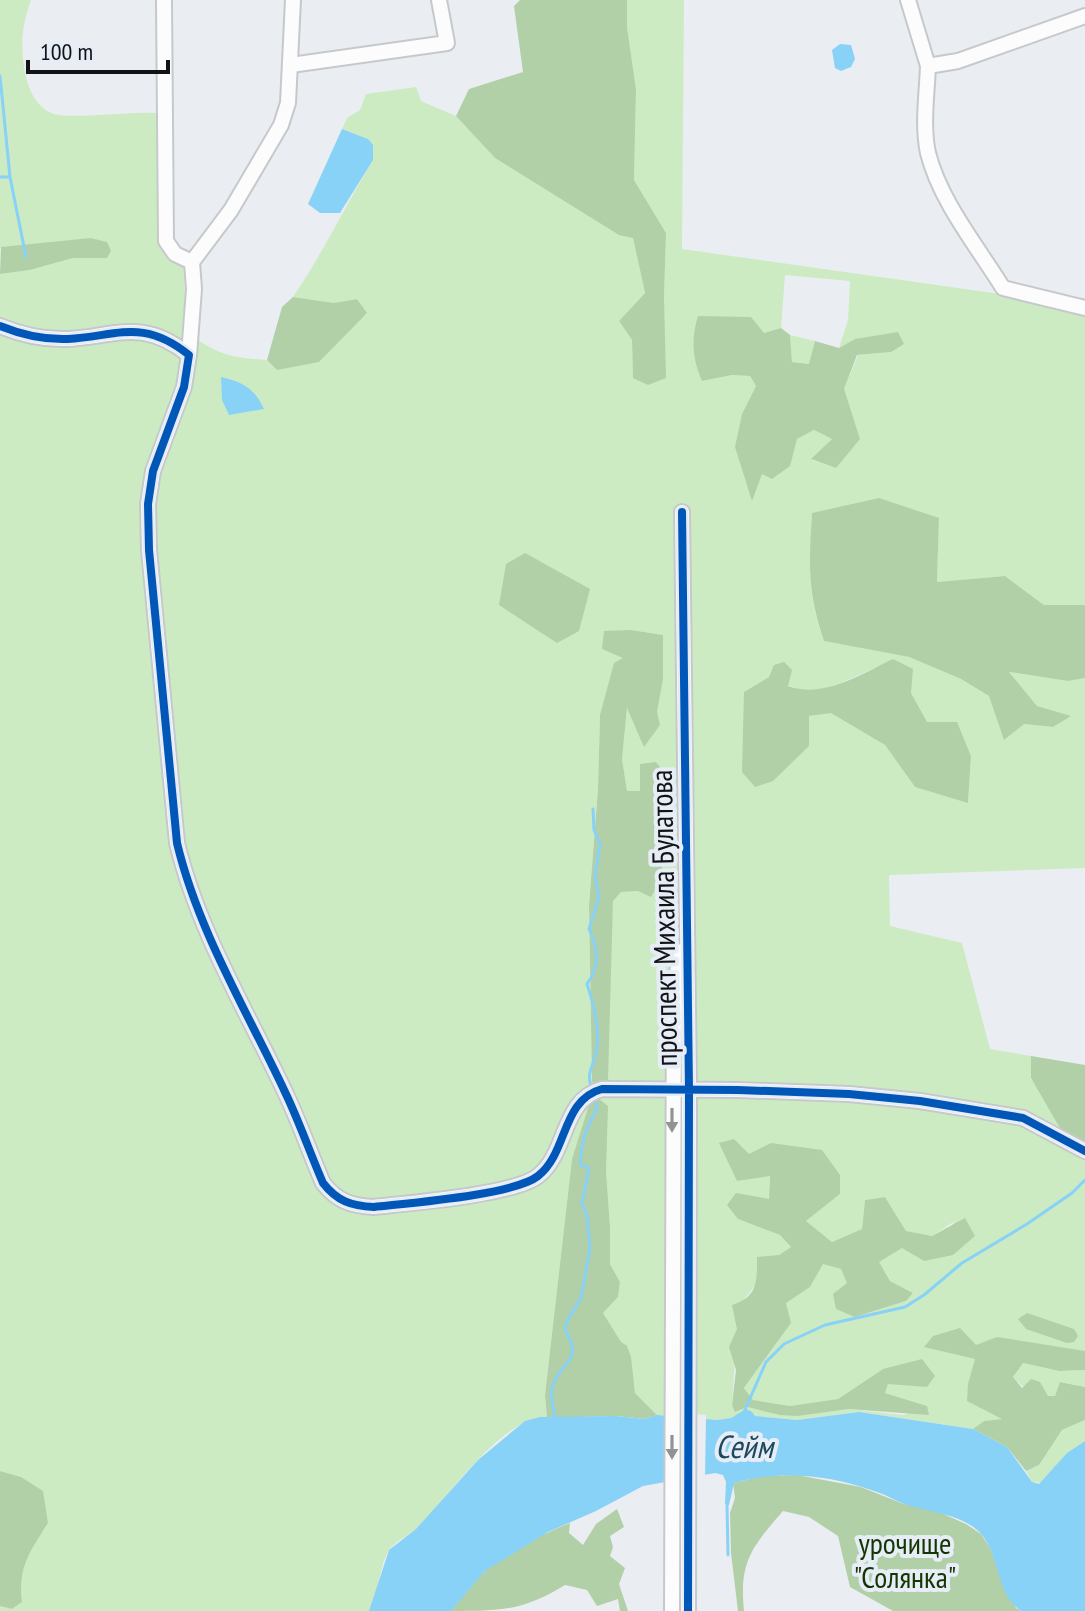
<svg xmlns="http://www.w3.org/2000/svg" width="1085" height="1611" font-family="'PT Sans Narrow',sans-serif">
	<rect width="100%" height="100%" fill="#eaeef2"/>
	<path fill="#ccebc3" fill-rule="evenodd" d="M0 0H31C22 25 20 46 25 73 29 90 35 105 51 113 65 120 134 111 156 113L161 124 172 260 184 267 186 332C217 354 230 358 267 360L277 370 367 314 357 299 334 303 293 297C323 253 345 206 373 160L368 139 342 129 347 118 360 110 366 94 416 87 421 101 456 116 495 158 633 238 645 293 619 321 632 340 633 378 664 299 666 233 634 180 636 89 627 27V0H684L682 249 1000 294 1085 311V605H1044L1005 576 937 582 939 518 812 513C810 564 806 592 824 641L909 657 961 679 989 696 1024 724 1053 727 1070 716 1037 706 1008 672 1068 681 1085 678V868L889 875 890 926 962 943 990 1049 1031 1056V1079L1085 1146V1351L976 1345 933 1336 925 1346 975 1359 973 1370 1004 1419 984 1421 973 1429 859 1412 797 1420 754 1416 746 1410 731 1418 717 1420 657 1415 635 1393C633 1363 618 1338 603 1313L618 1297 620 1282 610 1264V1227L606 1170 572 1159 545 1395 547 1418C504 1414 446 1500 417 1528 407 1537 395 1540 388 1552 378 1570 380 1593 369 1611H0V1606L12 1609 22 1602C18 1567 29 1552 48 1523L21 1477 0 1471V274L30 270 73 258H107L90 238 0 248ZM785 275 850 281 848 320 839 348 855 339 891 352 858 355 844 389 836 468 812 460 832 439 814 430 797 439 762 473 742 414 756 386 750 376 732 375 702 381 764 333 781 328ZM631 630 663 635V680L657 712 627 706 622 759 627 791H641L663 770 655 810 664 860 638 891 620 892 613 901 600 1086 592 1081 589 904 598 789 600 715 624 657 602 649ZM893 660 927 723H957L971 756 968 802 915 787 885 745 831 712 809 716 744 692 769 677 801 691 827 689ZM720 1143 840 1194 806 1221 832 1242 862 1229 865 1200 885 1197 906 1231 932 1236 955 1221 924 1261 902 1247 878 1262 890 1281 913 1293 906 1301 855 1317 848 1283 841 1269 823 1263 810 1287 785 1303 790 1324 744 1388 753 1400 790 1406 838 1399 883 1369 888 1384 885 1393 927 1406 903 1415 849 1409 798 1416 732 1405 737 1329 743 1301 779 1255 791 1247 780 1235 738 1219 769 1199 770 1175 737 1181Z
		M790 335 815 341 810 364 792 362Z
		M1022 1363 1059 1371 1085 1370V1387L1061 1382 1055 1396C1038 1397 1023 1389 1013 1377Z
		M1085 1420V1441L1067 1453 1042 1483 1032 1482 1026 1471 1039 1465 1062 1430Z"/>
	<path fill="#b1d0a7" d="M520 0H627V27L636 89 634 180 666 233 664 299 666 378 648 385 633 378 632 340 619 321 645 293 633 238 619 235 495 158 456 116 469 89 523 72 514 6Z
		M90 238 107 242 111 251 107 258H73L30 270 0 274 1 247Z
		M293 297 334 303 357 299 367 313 319 362 277 370 267 360 282 307Z
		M698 316 751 317 764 333 781 328 790 335 792 362 809 364 815 341 839 348 855 339 898 332 904 344 891 352 857 355 844 389 860 439 836 468 811 459 832 439 814 430 797 439 790 466 772 479 762 474 752 501 735 447 742 414 756 386 750 376 732 375 702 381C692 358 691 339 698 316Z
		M879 498 939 518 937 582 1005 576 1044 605H1085V678L1068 681 1009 672 1037 706 1071 716 1053 727 1024 724 1004 740 989 696 961 679 909 657 824 641C807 592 809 563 812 513Z
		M525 553 590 589 579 631 557 643 499 605 506 564Z
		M631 630 663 635V680L657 712 660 725 644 747 627 708 622 759 627 791H640V764L656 762 663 771C661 783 656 797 655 809 653 847 675 858 651 897L638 891 621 892 613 901 608 1080 600 1086 592 1082 589 905 598 789 600 715 614 663 623 658 602 649 604 631Z
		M893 659 913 669 911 693 927 722H957L971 756 968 803 915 787 885 745 831 713 809 716V746L773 781 755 787 742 772 744 692 769 677 774 665 784 662 792 670 788 686C824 699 861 674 893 659Z
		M1031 1056 1085 1065V1146L1061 1130 1031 1078Z
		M599 1099 608 1106 606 1170 610 1227V1264L620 1282 618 1297 603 1313 621 1342 627 1346 631 1357 635 1393 657 1415 645 1419 616 1416 547 1418 545 1395 572 1159 589 1105Z
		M734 1139 749 1154 771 1143 822 1150 840 1175V1194L806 1221 832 1242 862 1229 865 1200 885 1197 906 1231 932 1236 965 1218 975 1236 953 1255 924 1261 902 1248 879 1262 890 1281 913 1293 906 1301 855 1317 836 1309 833 1294 847 1283 841 1269 823 1264 810 1287 786 1303 791 1323 744 1388 753 1400 790 1406 838 1399 883 1369 922 1359 935 1376 927 1387 888 1384 885 1393 927 1406 929 1415 849 1409 798 1416 780 1415 747 1407 735 1412 732 1405 736 1370 729 1347 737 1329 732 1305C758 1297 757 1281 757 1257L779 1255 791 1247 780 1235 738 1219 727 1205 736 1193 769 1199 770 1176 737 1181 719 1143Z
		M1027 1313 1074 1329 1078 1336 1074 1342 1067 1343 1026 1329 1018 1319Z
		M960 1328 976 1345 997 1337 1085 1351V1370L1059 1371 1023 1363 1013 1377 1022 1388 1031 1379 1040 1382 1048 1396H1055L1060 1382 1085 1387V1420L1062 1430 1039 1465 1026 1471 1007 1447 973 1429 984 1421 1002 1419 967 1401 968 1384 975 1359 924 1347 933 1336Z
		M0 1471 21 1477 43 1491 48 1523C29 1553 18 1567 22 1602L12 1609 0 1606Z
		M797 1475 861 1487 901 1503 941 1513 966 1524 981 1534 989 1546 1016 1608 1021 1611H893L850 1587 838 1536 809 1517 783 1511C752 1547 739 1561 744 1611H738L731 1553 730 1513 735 1498 733 1483 764 1476Z
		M617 1509 624 1527 610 1536 613 1547 610 1556 625 1568 619 1584 628 1611H620L618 1599 597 1606 587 1590 565 1585C523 1611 500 1611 451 1611 461 1599 471 1584 483 1573 506 1551 541 1535 570 1523L569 1533 583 1545 596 1524Z"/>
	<path fill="#88d1f7" d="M840 44 851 45 855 59 851 67 841 71 835 68 832 50Z
		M342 129 368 139 373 145V160L340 213H320L308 204Z
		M221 377C243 382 255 389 264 409L229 415 222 400Z
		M746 1409 752 1412 755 1416 797 1420 859 1412 973 1429 1007 1447 1032 1482 1039 1484 1067 1453 1085 1441V1611H1021C996 1594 1000 1557 982 1535 966 1516 936 1513 914 1507 900 1504 888 1495 874 1491 830 1475 779 1470 734 1483L729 1505 725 1504 726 1482 723 1475 715 1473 643 1486 596 1511 548 1532 485 1571 451 1611H369L389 1550 416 1529 478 1460 525 1421 540 1417 616 1416 645 1419 657 1415 717 1420 731 1418Z"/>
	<path fill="#eaeef2" d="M667 1412 706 1415 705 1479 667 1487Z"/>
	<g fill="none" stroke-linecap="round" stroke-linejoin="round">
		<path stroke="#88d1f7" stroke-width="3" d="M0 76 10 177
			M0 177H10L26 257
			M592 1090C586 1071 592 1071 596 1053 601 1031 594 1005 587 984 601 965 598 949 589 929L599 897 595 876 600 844 594 830 593 809
			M566 1323 581 1298 590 1248 587 1215 582 1204 589 1168 581 1165C579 1145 588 1125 597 1108L594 1096
			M744 1412 766 1362 784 1344 825 1325 905 1307 924 1295 962 1263 1027 1224 1072 1193 1085 1180
			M556 1421C554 1411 550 1398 552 1388 557 1364 586 1362 565 1330L566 1325
			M727 1505 728 1555"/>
		<g stroke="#c6c9cc" stroke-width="18">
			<path id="minor" d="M164 0 166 241 175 254 192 262
				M908 0 928 66 958 61 1085 16
				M291 65 447 43 439 0
				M928 66C927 94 922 125 928 153 940 201 977 246 1003 288L1085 308
				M0 326C22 335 44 340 68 339 118 336 143 318 189 355L184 387 153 471 148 504 149 550 177 843C198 931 247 1011 285 1092 299 1121 310 1153 323 1183 337 1201 351 1206 374 1207 409 1203 514 1195 538 1176 568 1153 561 1100 602 1089L738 1090 849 1094 920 1101 1023 1118 1085 1151
				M189 355 194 289 192 262 231 210 281 125 288 103 293 0
				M682 512 689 1090 688 1611
				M672 1611 674 985 682 951"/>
		</g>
		<use href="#minor" stroke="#fcfcfd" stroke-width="14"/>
		<g stroke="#e7edf6" stroke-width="13">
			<path id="cycleway" d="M0 326C22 335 44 340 68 339 118 336 143 318 189 355L184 387 153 471 148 504 149 550 177 843C198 931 247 1011 285 1092 299 1121 310 1153 323 1183 337 1201 351 1206 374 1207 409 1203 514 1195 538 1176 568 1153 561 1100 602 1089L738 1090 849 1094 920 1101 1023 1118 1085 1151
				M682 512 689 1090 688 1611"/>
		</g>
		<use href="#cycleway" stroke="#0057b8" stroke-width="8"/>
	</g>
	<defs><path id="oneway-solid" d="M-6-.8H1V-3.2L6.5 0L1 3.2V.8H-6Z" transform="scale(2)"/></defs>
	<g fill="#929395">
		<use href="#oneway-solid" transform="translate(672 1120) rotate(90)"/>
		<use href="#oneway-solid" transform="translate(672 1447) rotate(90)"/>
	</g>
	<g text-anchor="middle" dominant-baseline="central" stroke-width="8" stroke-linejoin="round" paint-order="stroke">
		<g font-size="30" fill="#111315" stroke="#e7edf6">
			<text transform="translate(663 918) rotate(-91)">проспект Михаила Булатова</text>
		</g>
		<g font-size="30" fill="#143600" stroke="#e7edf6">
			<text x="905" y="1542">урочище<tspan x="905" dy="34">"Солянка"</tspan></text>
		</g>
		<g font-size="32" font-style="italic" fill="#1d485e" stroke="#e7edf6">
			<text x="744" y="1446">Сейм</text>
		</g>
	</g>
	<path d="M28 60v12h140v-12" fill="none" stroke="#111315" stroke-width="4"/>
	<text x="40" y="60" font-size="24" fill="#111315" stroke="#e7edf6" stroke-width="6" paint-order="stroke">100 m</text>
</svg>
